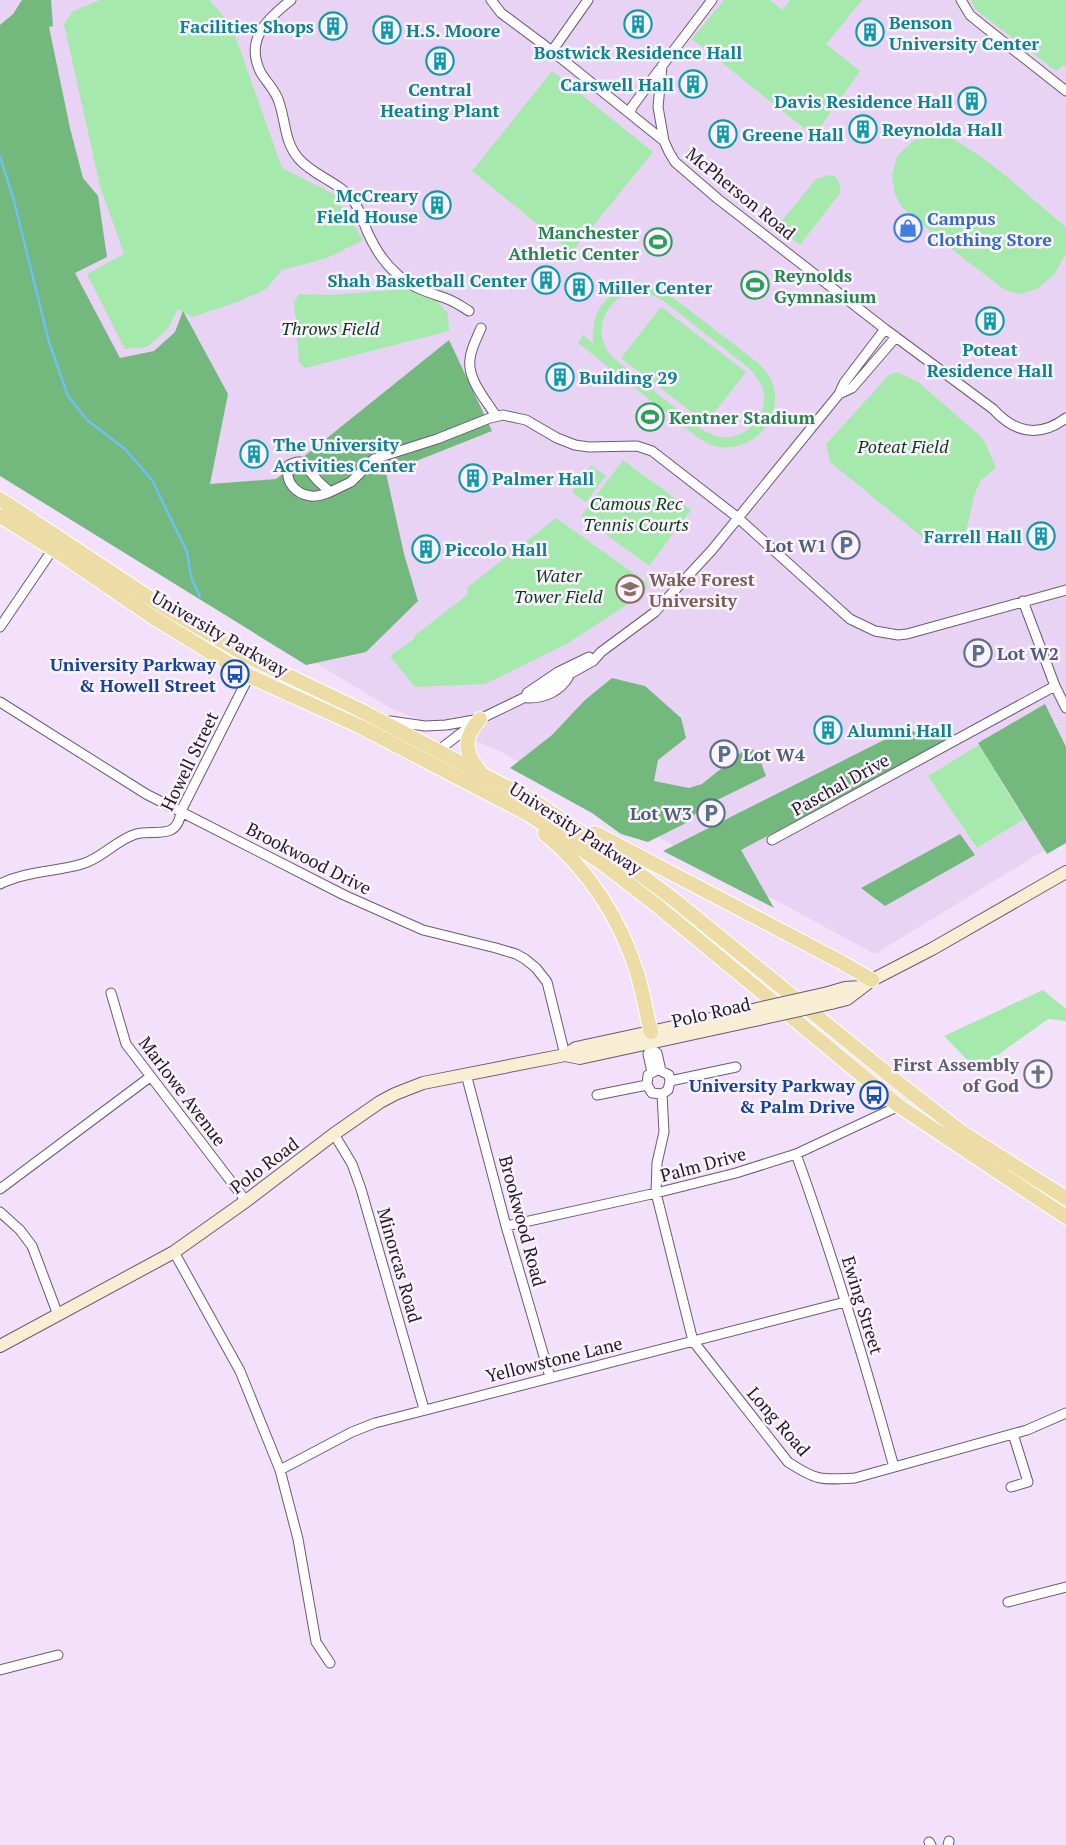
<svg xmlns="http://www.w3.org/2000/svg" width="1066" height="1845" font-family="'PT Serif',serif">
	<rect width="100%" height="100%" fill="#f3e1fc"/>
	<path fill="#e9d3f4" d="M0 0H1066V837L875 954 495 749 390 708 0 470Z"/>
	<path fill="#a5e9ad" fill-rule="evenodd" d="M100 0H209L231 24 282 168 334 194 363 240 327 258 282 270 266 289 235 303 192 317 178 309 167 330 147 347 125 349 87 274 124 254 100 186 64 24 73 11Z
		M724 0H770L782 10 790 0H862L826 44 860 71 814 136 692 39Z
		M971 0H1066V67L1063 65 1056 71 975 9Z
		M552 71 653 152 572 252 472 171Z
		M945 135C989 157 1027 195 1066 227V254L1054 275 1037 289 1019 294 1005 290 950 248 903 208 895 195 892 176 897 156 914 140 926 136Z
		M827 175 835 176 840 184V193L800 245 777 227 816 179Z
		M636 284H648L659 287 757 362C766 371 774 381 775 395 777 428 746 454 714 446 708 444 702 440 697 437L578 343 583 335 593 343C592 309 604 294 636 284ZM636 292 655 296 665 302 750 369C757 377 763 385 764 396 765 422 740 443 715 436 710 434 705 431 701 429L616 360C612 357 608 353 606 348 596 331 604 307 621 297 625 295 631 294 636 292Z
		M406 289 438 302 448 314 449 331 305 368 299 362 294 302 299 294 331 295Z
		M661 307 746 372 706 423 621 358Z
		M897 372 918 382 977 433 985 442 996 468 981 480 975 493 964 539 949 543 927 541 830 462 826 444 889 375Z
		M623 460 691 510 649 566 581 516Z
		M591 465 606 476 586 502 572 492Z
		M556 518 647 583 645 593 568 643 485 684 415 687 390 656 414 639V636L467 595 468 587Z
		M979 745 1024 819 977 848 928 776Z
		M1043 990 1066 1009V1021L1048 1019 977 1070 944 1036Z"/>
	<path fill="#73b87d" d="M22 0H51L53 26 49 27 70 128 83 178 98 196 107 257 75 273 120 358 154 351 175 332 183 311 228 394 210 484 276 479 449 340 492 431 386 473 404 554 418 601 366 652 306 665 0 476V25L13 14Z
		M612 678 645 686 681 718 686 738 658 760 654 781 689 788 702 784 748 747 757 752 766 776 701 808 688 822 648 842 621 834 592 813 510 768 552 735 585 700Z
		M1045 704 1066 747V843L1047 854 978 743Z
		M941 725 949 740 741 850 774 908 663 851 908 728 921 736Z
		M960 834 975 855 885 906 861 888Z"/>
	<g fill="none" stroke-linecap="round" stroke-linejoin="round">
		<path stroke="#6dc0f4" stroke-width="2.5" d="M0 157 13 197 49 342 68 396 87 420 125 449 152 480 187 552 191 577 200 597"/>
		<g stroke="#6a5b72" stroke-width="11">
			<path id="minor" d="M291 0C267 19 244 40 261 73 267 83 276 91 279 102 286 122 284 142 299 159 314 176 339 182 353 200 360 210 363 221 367 231 374 247 385 264 398 275 412 288 428 292 445 298 454 301 461 306 469 311
				M491 0 501 13 552 51 664 141
				M712 0 662 66 658 107 664 141 669 152 675 162 718 199 885 329 993 409C1015 433 1039 438 1066 418
				M961 0 970 15 981 24 1066 91
				M552 51 588 0
				M630 113 632 107 659 70
				M481 328C477 338 471 348 470 359 467 379 486 400 496 416
				M839 394 852 388 896 337
				M330 492C324 494 318 497 311 496 295 494 284 481 289 465L297 462H302L318 481 330 492 351 482 374 459 437 439 490 418 503 415 526 420 557 438 575 445 589 447 637 446 652 451 737 517 850 619 875 631 898 635 907 634 1066 590
				M1023 601 1055 686 1066 708
				M0 627 55 546
				M527 693 558 672 589 657
				M528 698C545 698 561 691 569 676
				M0 702 146 794 344 895 423 930 496 948 516 954 525 959 536 968 547 982 565 1055
				M390 721 425 726 446 725 480 719 548 686 593 661 601 652 655 612 662 604 712 550 839 394 844 383 885 329
				M439 750 474 723
				M772 840 1055 686
				M0 884C26 871 55 872 82 864 101 859 116 840 136 834 155 829 178 841 181 811L249 676
				M111 993 126 1044 246 1201
				M650 1043 651 1049 657 1053 661 1071 669 1075 670 1081 668 1090 662 1094 652 1093 647 1085 648 1075 657 1070 661 1071
				M651 1049 648 1054 652 1072
				M466 1074 506 1226 550 1377
				M670 1081 736 1067
				M662 1094 664 1132 657 1163 656 1193 693 1341 788 1462C817 1481 821 1480 855 1478L1027 1430 1066 1413
				M597 1095 647 1085
				M334 1134 352 1164 361 1189 424 1409
				M796 1154C833 1257 865 1362 894 1467
				M0 1189 150 1077
				M0 1212 20 1230 32 1246 58 1315
				M506 1226 656 1193 736 1173 796 1154 899 1106
				M174 1252 240 1371 280 1470 298 1539 316 1642 330 1663
				M280 1470 352 1432 375 1423 845 1302
				M1011 1487 1028 1482 1013 1434
				M1008 1602 1066 1587
				M0 1670 58 1655
				M929 1842 931 1845
				M948 1845 949 1841"/>
		</g>
		<g stroke="#6a5b72" stroke-width="14">
			<path id="secondary" d="M828 993 845 988 861 987
				M831 1003 847 999 872 980 932 949 1066 872
				M565 1055 580 1058 755 1020
				M0 1346 174 1252 246 1201 334 1134 380 1102 395 1094 423 1083 565 1055 576 1048 753 1010"/>
		</g>
		<g stroke="#fff" stroke-width="16">
			<path id="primary" d="M0 499 162 606 249 657 360 710 537 803 614 855 672 898 905 1088 963 1133 1066 1198
				M0 516 53 549 154 618 249 676 361 727 528 814 599 861 655 904 899 1106 1066 1217
				M479 770C463 751 464 737 480 719
				M595 833 841 962 872 980
				M545 834C588 869 621 920 637 973 643 992 646 1013 651 1032"/>
		</g>
		<use href="#minor" stroke="#fff" stroke-width="9"/>
		<use href="#secondary" stroke="#f7eed3" stroke-width="12"/>
		<use href="#primary" stroke="#eedca7" stroke-width="14"/>
		<g stroke="#6a5b72" stroke-width="14" stroke-linecap="butt">
			<path id="secondary-bridge" d="M753 1010 828 993
				M755 1020 831 1003"/>
		</g>
		<use href="#secondary-bridge" stroke="#f7eed3" stroke-width="12"/>
	</g>
	<defs>
		<g id="building-ring" transform="scale(1.4375)"><circle r="9.5" fill="#faf3fe" stroke="#0f9aa8" stroke-width="1.5"/><path d="M-4-6H4V6H1V3H-1V6H-4ZM-2.5-4.3h1.7v1.8h-1.7ZM.8-4.3h1.7v1.8H.8ZM-2.5-1h1.7V.8h-1.7ZM.8-1h1.7V.8H.8Z" fill="#0f9aa8"/></g>
		<g id="shop-ring" transform="scale(1.4375)"><circle r="9.5" fill="#faf3fe" stroke="#3f7fe0" stroke-width="1.5"/><path d="M-5-2.5h2.3a2.7 3.5 0 0 1 5.4 0H5L5.5 6h-11ZM-1.5-2.5h3a1.5 2.3 0 0 0-3 0Z" fill="#3f7fe0"/></g>
		<g id="stadium-ring" transform="scale(1.4375)"><circle r="9.5" fill="#faf3fe" stroke="#2e9e5b" stroke-width="1.5"/><path d="M0-5a6.5 5 0 1 0 0 10a6.5 5 0 1 0 0-10ZM-3.5-1.8h7v3.6h-7Z" fill="#2e9e5b"/></g>
		<g id="parking-ring" transform="scale(1.4375)"><circle r="9.5" fill="#faf3fe" stroke="#5c6f8a" stroke-width="1.5"/><path d="M-3.5-5.5H1a3.5 3.5 0 0 1 0 7H-1V5.5H-3.5ZM-1-3.4V-.6H.8a1.4 1.4 0 0 0 0-2.8Z" fill="#5c6f8a"/></g>
		<g id="university-ring" transform="scale(1.4375)"><circle r="9.5" fill="#faf3fe" stroke="#8d6e63" stroke-width="1.5"/><path d="M0-5L7-2L0 1L-7-2ZM-4 1L0 2.5L4 1V4Q0 6-4 4Z" fill="#8d6e63"/></g>
		<g id="bus-ring" transform="scale(1.4375)"><circle r="9.5" fill="#faf3fe" stroke="#1a4fb4" stroke-width="1.5"/><path d="M-5-6H5V4H4V6H2V4H-2V6H-4V4H-5ZM-3.5-4V0h7V-4ZM-3.5 1.2v1.5H-2V1.2ZM2 1.2v1.5H3.5V1.2Z" fill="#1a4fb4"/></g>
		<g id="church-ring" transform="scale(1.4375)"><circle r="9.5" fill="#faf3fe" stroke="#6b7280" stroke-width="1.5"/><path d="M-1.2-6h2.4v3.5h3.3v2.4h-3.3V6h-2.4V-.1h-3.3v-2.4h3.3Z" fill="#6b7280"/></g>
	</defs>
	<g fill-rule="evenodd">
		<use href="#building-ring" x="638" y="24"/>
		<use href="#building-ring" x="333" y="26"/>
		<use href="#building-ring" x="387" y="30"/>
		<use href="#building-ring" x="870" y="32"/>
		<use href="#building-ring" x="440" y="61"/>
		<use href="#building-ring" x="693" y="84"/>
		<use href="#building-ring" x="972" y="101"/>
		<use href="#building-ring" x="863" y="129"/>
		<use href="#building-ring" x="723" y="134"/>
		<use href="#building-ring" x="437" y="205"/>
		<use href="#shop-ring" x="908" y="228"/>
		<use href="#stadium-ring" x="658" y="242"/>
		<use href="#building-ring" x="546" y="280"/>
		<use href="#stadium-ring" x="755" y="285"/>
		<use href="#building-ring" x="579" y="287"/>
		<use href="#building-ring" x="990" y="321"/>
		<use href="#building-ring" x="560" y="377"/>
		<use href="#stadium-ring" x="650" y="417"/>
		<use href="#building-ring" x="254" y="454"/>
		<use href="#building-ring" x="473" y="478"/>
		<use href="#building-ring" x="1041" y="536"/>
		<use href="#parking-ring" x="846" y="545"/>
		<use href="#building-ring" x="426" y="549"/>
		<use href="#university-ring" x="630" y="589"/>
		<use href="#parking-ring" x="978" y="653"/>
		<use href="#bus-ring" x="235" y="674"/>
		<use href="#building-ring" x="828" y="730"/>
		<use href="#parking-ring" x="724" y="754"/>
		<use href="#parking-ring" x="711" y="813"/>
		<use href="#church-ring" x="1038" y="1074"/>
		<use href="#bus-ring" x="874" y="1095"/>
	</g>
	<g text-anchor="middle" dominant-baseline="central" stroke-width="5" stroke-linejoin="round" paint-order="stroke">
		<g font-size="18" font-weight="bold" fill="#0d838f" stroke="#faf3fe" text-anchor="start">
			<text x="889" y="22">Benson<tspan x="889" dy="21">University Center</tspan></text>
			<text x="314" y="26" text-anchor="end">Facilities Shops</text>
			<text x="406" y="30">H.S. Moore</text>
			<text x="638" y="52" text-anchor="middle">Bostwick Residence Hall</text>
			<text x="674" y="84" text-anchor="end">Carswell Hall</text>
			<text x="440" y="89" text-anchor="middle">Central<tspan x="440" dy="21">Heating Plant</tspan></text>
			<text x="953" y="101" text-anchor="end">Davis Residence Hall</text>
			<text x="882" y="129">Reynolda Hall</text>
			<text x="742" y="134">Greene Hall</text>
			<text x="418" y="195" text-anchor="end">McCreary<tspan x="418" dy="21">Field House</tspan></text>
			<text x="527" y="280" text-anchor="end">Shah Basketball Center</text>
			<text x="598" y="287">Miller Center</text>
			<text x="990" y="349" text-anchor="middle">Poteat<tspan x="990" dy="21">Residence Hall</tspan></text>
			<text x="579" y="377">Building 29</text>
			<text x="273" y="444">The University<tspan x="273" dy="21">Activities Center</tspan></text>
			<text x="492" y="478">Palmer Hall</text>
			<text x="1022" y="536" text-anchor="end">Farrell Hall</text>
			<text x="445" y="549">Piccolo Hall</text>
			<text x="847" y="730">Alumni Hall</text>
		</g>
		<g font-size="18" fill="#221b25" stroke="#faf3fe">
			<text transform="translate(741 193) rotate(39)">McPherson Road</text>
			<text transform="translate(220 633) rotate(30)">University Parkway</text>
			<text transform="translate(189 761) rotate(-64)">Howell Street</text>
			<text transform="translate(840 784) rotate(-29)">Paschal Drive</text>
			<text transform="translate(576 828) rotate(33)">University Parkway</text>
			<text transform="translate(309 858) rotate(27)">Brookwood Drive</text>
			<text transform="translate(711 1012) rotate(-13)">Polo Road</text>
			<text transform="translate(183 1091) rotate(53)">Marlowe Avenue</text>
			<text transform="translate(703 1164) rotate(-15)">Palm Drive</text>
			<text transform="translate(264 1165) rotate(-37)">Polo Road</text>
			<text transform="translate(523 1221) rotate(75)">Brookwood Road</text>
			<text transform="translate(400 1265) rotate(74)">Minorcas Road</text>
			<text transform="translate(863 1305) rotate(73)">Ewing Street</text>
			<text transform="translate(554 1359) rotate(-14)">Yellowstone Lane</text>
			<text transform="translate(779 1421) rotate(49)">Long Road</text>
		</g>
		<g font-size="18" font-weight="bold" fill="#366cbe" stroke="#faf3fe" text-anchor="start">
			<text x="927" y="218">Campus<tspan x="927" dy="21">Clothing Store</tspan></text>
		</g>
		<g font-size="18" font-weight="bold" fill="#27864d" stroke="#faf3fe" text-anchor="start">
			<text x="639" y="232" text-anchor="end">Manchester<tspan x="639" dy="21">Athletic Center</tspan></text>
			<text x="774" y="275">Reynolds<tspan x="774" dy="21">Gymnasium</tspan></text>
			<text x="669" y="417">Kentner Stadium</text>
		</g>
		<g font-size="18" font-style="italic" fill="#0b3e18" stroke="#faf3fe">
			<text x="330" y="328">Throws Field</text>
			<text x="903" y="446">Poteat Field</text>
			<text x="636" y="503">Camous Rec<tspan x="636" dy="21">Tennis Courts</tspan></text>
			<text x="558" y="575">Water<tspan x="558" dy="21">Tower Field</tspan></text>
		</g>
		<g font-size="18" font-weight="bold" fill="#4e5e75" stroke="#faf3fe" text-anchor="end">
			<text x="827" y="545">Lot W1</text>
			<text x="997" y="653" text-anchor="start">Lot W2</text>
			<text x="743" y="754" text-anchor="start">Lot W4</text>
			<text x="692" y="813">Lot W3</text>
		</g>
		<g font-size="18" font-weight="bold" fill="#785e54" stroke="#faf3fe" text-anchor="start">
			<text x="649" y="579">Wake Forest<tspan x="649" dy="21">University</tspan></text>
		</g>
		<g font-size="18" font-weight="bold" fill="#164399" stroke="#faf3fe" text-anchor="end">
			<text x="216" y="664">University Parkway<tspan x="216" dy="21">&amp; Howell Street</tspan></text>
			<text x="855" y="1085">University Parkway<tspan x="855" dy="21">&amp; Palm Drive</tspan></text>
		</g>
		<g font-size="18" font-weight="bold" fill="#5b616d" stroke="#faf3fe" text-anchor="end">
			<text x="1019" y="1064">First Assembly<tspan x="1019" dy="21">of God</tspan></text>
		</g>
	</g>
</svg>
